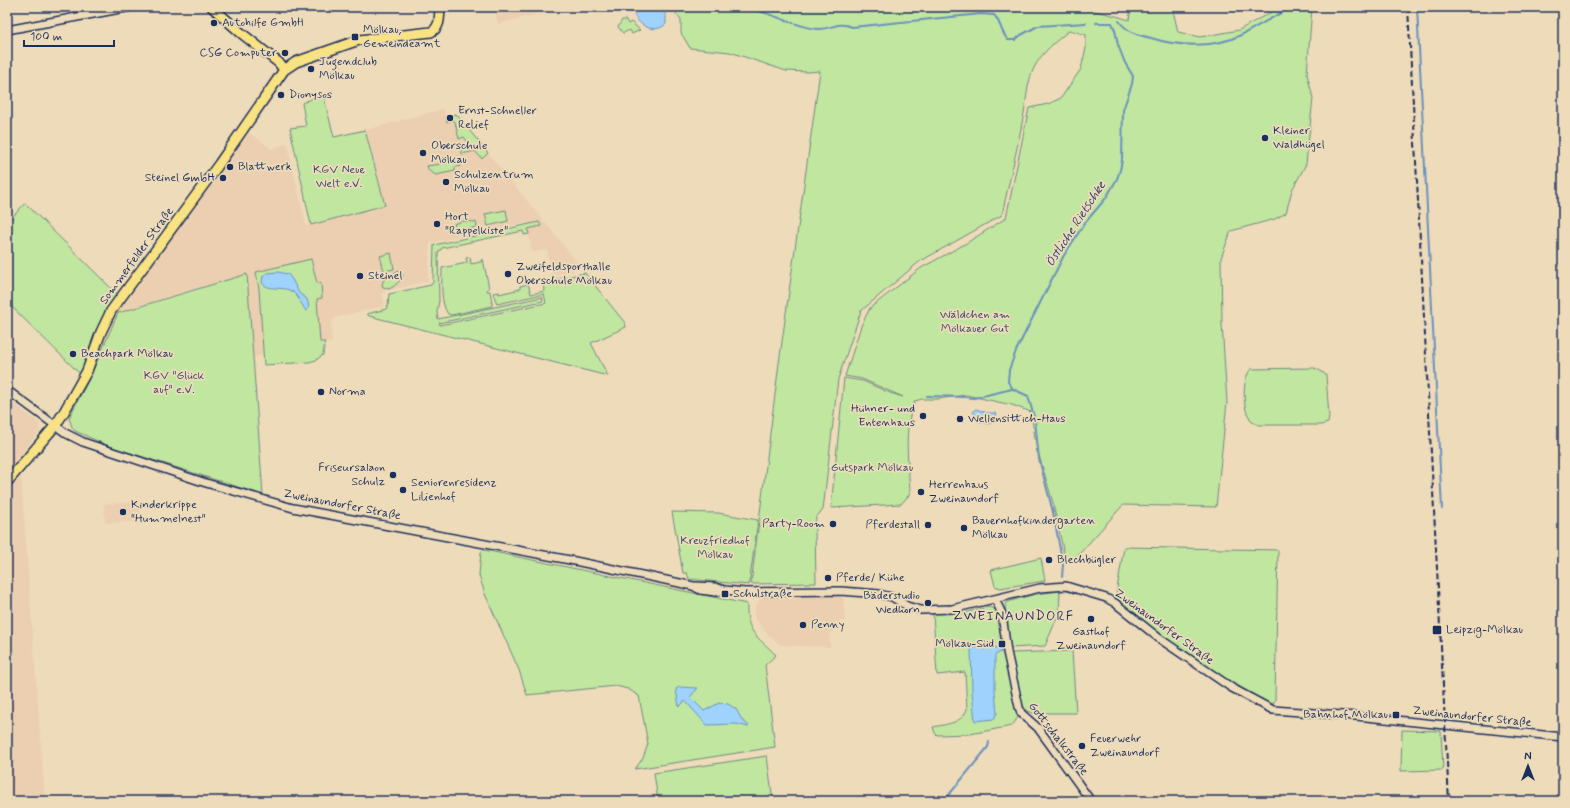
<svg xmlns="http://www.w3.org/2000/svg" width="1570" height="808" font-family="Mynerve,sans-serif">
	<rect width="100%" height="100%" fill="#eedbb9"/>
	<filter id="ink" filterUnits="userSpaceOnUse"><feTurbulence type="fractalNoise" baseFrequency=".025" numOctaves="2"/><feDisplacementMap in="SourceGraphic" scale="8" xChannelSelector="R" yChannelSelector="G"/><feConvolveMatrix kernelMatrix="1 2 1 2 8 2 1 2 1" color-interpolation-filters="sRGB"/></filter>
	<g filter="url(#ink)">
		<path fill="#ebcfb0" d="M494 7H563L498 24Z
			M443 109 446 117 456 114 577 262V266L573 271 552 275 547 250 532 252 526 223 430 243 428 281 382 292 385 306 336 317 331 323 332 342 253 357 246 274 118 312 222 167 249 133 272 149 287 143 306 226 385 205 366 130Z
			M7 398 39 423 40 431 7 471Z
			M21 477 45 801H12L7 775V490Z
			M140 502 141 521 105 523 104 504Z
			M829 594 843 597 845 621 834 623V631L829 632 830 647 780 645 768 635 754 617 755 607 761 598Z"/>
		<path fill="#c1e6a0" stroke="#6e8a7f" d="M670 7H1079L1116 16 1129 20 1131 7H1174V15L1178 32 1200 37 1239 30 1280 7H1312L1307 74 1313 98 1306 164 1292 190 1286 213 1275 219 1231 231 1221 258 1222 324 1227 402 1216 507 1123 505 1072 562 1064 554 1053 503 1039 455 1037 452 1031 412 1012 405 966 395 938 399H922L915 401C902 430 909 464 910 494L901 504 831 508 844 378 863 381 890 393 903 397 862 379 845 376 861 326 870 308 921 268 965 244 1006 218 1029 108 1048 104 1061 98 1081 69 1086 48V35L1070 30C1057 40 1041 53 1034 68 1027 82 1027 97 1024 113 1018 147 1009 181 1002 215L919 262 861 311 838 379 823 510 816 517 815 529 816 583 751 584 779 363 820 71 808 72 786 71 730 52 690 48 681 33V19Z
			M622 20H626L628 24 631 22 640 30 632 34 630 30 623 33 618 27Z
			M323 94 334 137 365 130 385 205 311 225 290 128 306 126 302 103Z
			M456 114 488 153 482 159 475 151 462 154 461 149 469 147 468 142 464 137 459 139 455 122 452 119 447 122 446 117Z
			M460 161 461 166 455 167V171L436 175 429 171 427 166Z
			M25 203 117 294C99 318 91 346 80 374L7 302V223Z
			M506 210 508 221 488 226 485 214Z
			M463 221 476 222 477 227C470 229 463 229 456 231L454 224Z
			M539 222 541 226 528 229 529 234 524 235 523 231 442 248 438 253 439 301 437 312 438 319 542 297 543 301 439 323 440 325 546 303 544 294 497 304 493 293 499 292V294L520 289V286L528 284 531 294 544 291 543 282 585 273 625 323 626 327 591 343 608 376 369 316 367 314 386 309 388 305 389 294 431 285 433 282 434 245Z
			M391 253 394 269 384 271 380 256Z
			M470 257 471 264 481 262V260L483 259 489 288 487 289V291H490L492 303V306L452 315 448 314C440 304 442 281 442 268L467 263 466 258Z
			M311 259 317 283H321L322 298 317 299 320 342H325L323 355 316 360 309 362 264 365 259 289 256 272Z
			M400 271 403 275C401 281 394 287 389 289L383 287 382 284 384 279 390 277 395 272Z
			M247 274 263 495 109 446 75 431 72 427 69 418 91 375 118 313Z
			M1314 368 1319 370 1326 375 1329 417 1328 423 1321 425H1259L1252 422C1250 418 1247 414 1246 410 1243 399 1243 377 1251 369Z
			M672 512 718 513 758 520 749 585 689 579 687 573H683Z
			M1124 547 1278 550 1275 700 1273 704 1266 703 1160 638 1119 602 1116 595Z
			M484 550 747 604C746 633 757 636 776 655L765 665 775 747 635 769 643 758 648 744 639 696 628 689 616 686 527 695 519 670 485 594 479 575 481 552Z
			M1041 558 1045 581 1000 588 995 586 991 570Z
			M1060 591 1059 613 1045 646 1010 648 1005 605 1007 602 1036 594Z
			M989 607 995 609 998 616 1002 644 1018 717 1012 726 970 734 937 735 935 733 933 727C946 724 962 724 967 709L965 672 937 675 933 614 964 613Z
			M1072 651 1076 713H1032L1025 709 1021 703 1011 653Z
			M1402 730 1441 731 1443 770 1401 771Z
			M767 756 773 801H658L654 773Z"/>
		<path fill="#9fd3fd" stroke="#6a91bd" d="M633 7H658L666 15V24C654 36 632 23 633 7Z
			M278 272 288 274 293 281 299 293 307 299 309 307 306 311C302 305 298 296 293 292 283 285 270 292 262 283L263 276 267 273Z
			M976 409 987 413H995L997 417 994 421 989 424 978 421 973 411Z
			M971 647 1001 648V652L995 655V692L997 713 994 719 975 721 972 693Z
			M679 687 698 688 690 697 704 711 719 703 728 704 736 709 742 720 749 726 748 727 736 724 707 725 685 701 679 707 676 689Z"/>
		<g fill="none" stroke-linecap="round" stroke-linejoin="round">
			<path stroke="#6a91bd" stroke-width="2" d="M698 7C716 8 737 6 754 10 775 14 798 28 819 29 833 29 837 21 852 27L981 14 994 15C1001 22 1000 31 1008 40H1015L1021 35 1038 26 1086 23
				M1417 7 1442 509
				M1119 21C1127 32 1138 35 1151 38 1179 47 1215 48 1241 35 1259 26 1275 15 1293 7
				M927 396 965 397 974 398 1012 389
				M1062 577 1063 565 1053 512 1039 459 1035 420 1028 396 1013 389 1008 382 1009 370 1016 351 1063 257 1084 224 1106 198 1117 179 1120 170 1122 160 1123 110 1132 84 1133 76 1125 63 1118 45 1115 30 1112 23H1096
				M944 801 988 747 989 742"/>
			<g stroke="#1b2f5e" stroke-width="10">
				<path id="minor" d="M7 30 131 7
					M7 390 67 434 83 442 206 483 293 508 570 560 675 582 693 586 700 590 716 592 725 590 745 592 841 591 879 594 892 597 907 606 921 610 952 609 1040 588 1066 586 1106 598 1115 603 1160 639 1232 688 1273 710 1356 716 1563 737
					M695 586 715 587 725 590
					M995 599 1002 614 1007 652 1019 707 1021 713 1038 728 1088 797 1084 801"/>
			</g>
			<g stroke="#1b2f5e" stroke-width="12">
				<path id="major" d="M212 7 240 32 279 63 284 70
					M7 482 55 426 64 412 87 371 101 332 111 311 219 164 284 70 296 62 359 40 431 32C441 27 439 17 440 7"/>
			</g>
			<use href="#minor" stroke="#eedbb9" stroke-width="7"/>
			<use href="#major" stroke="#f8e281" stroke-width="9"/>
			<path stroke="#1b2f5e" stroke-width="2" stroke-dasharray="6 3" stroke-linecap="butt" d="M1408 7 1449 801"/>
		</g>
	</g>
	<g fill="#1b2f5e" stroke="#eedbb9" stroke-width="1.5">
		<circle cx="214" cy="23" r="4"/>
		<rect x="351" y="33" width="8" height="8" rx="2"/>
		<circle cx="285" cy="53" r="4"/>
		<circle cx="311" cy="69" r="4"/>
		<circle cx="281" cy="95" r="4"/>
		<circle cx="450" cy="118" r="4"/>
		<circle cx="1265" cy="138" r="4"/>
		<circle cx="423" cy="153" r="4"/>
		<circle cx="230" cy="167" r="4"/>
		<circle cx="223" cy="178" r="4"/>
		<circle cx="446" cy="182" r="4"/>
		<circle cx="437" cy="224" r="4"/>
		<circle cx="508" cy="274" r="4"/>
		<circle cx="360" cy="276" r="4"/>
		<circle cx="73" cy="354" r="4"/>
		<circle cx="321" cy="392" r="4"/>
		<circle cx="923" cy="416" r="4"/>
		<circle cx="960" cy="419" r="4"/>
		<circle cx="393" cy="475" r="4"/>
		<circle cx="403" cy="490" r="4"/>
		<circle cx="921" cy="492" r="4"/>
		<circle cx="123" cy="512" r="4"/>
		<circle cx="833" cy="524" r="4"/>
		<circle cx="928" cy="525" r="4"/>
		<circle cx="964" cy="528" r="4"/>
		<circle cx="1049" cy="560" r="4"/>
		<circle cx="828" cy="578" r="4"/>
		<rect x="721" y="590" width="8" height="8" rx="2"/>
		<circle cx="928" cy="603" r="4"/>
		<circle cx="1091" cy="619" r="4"/>
		<circle cx="803" cy="625" r="4"/>
		<rect x="1432" y="625" width="10" height="10" rx="2"/>
		<rect x="998" y="640" width="8" height="8" rx="2"/>
		<rect x="1392" y="711" width="8" height="8" rx="2"/>
		<circle cx="1082" cy="746" r="4"/>
	</g>
	<g text-anchor="middle" dominant-baseline="central" stroke-width="3.5" stroke-linejoin="round" paint-order="stroke">
		<g font-size="12" fill="#1b2f5e" stroke="#eedbb9" text-anchor="start">
			<text x="222" y="23">Autohilfe GmbH</text>
			<text x="363" y="30">Mölkau,<tspan x="363" dy="14">Gemeindeamt</tspan></text>
			<text x="277" y="53" text-anchor="end">CSG Computer</text>
			<text x="319" y="62">Jugendclub<tspan x="319" dy="14">Mölkau</tspan></text>
			<text x="289" y="95">Dionysos</text>
			<text x="458" y="111">Ernst-Schneller<tspan x="458" dy="14">Relief</tspan></text>
			<text x="1273" y="131">Kleiner<tspan x="1273" dy="14">Waldhügel</tspan></text>
			<text x="431" y="146">Oberschule<tspan x="431" dy="14">Mölkau</tspan></text>
			<text x="238" y="167">Blattwerk</text>
			<text x="454" y="175">Schulzentrum<tspan x="454" dy="14">Mölkau</tspan></text>
			<text x="215" y="178" text-anchor="end">Steinel GmbH</text>
			<text x="445" y="217">Hort<tspan x="445" dy="14">"Rappelkiste"</tspan></text>
			<text x="516" y="267">Zweifeldsporthalle<tspan x="516" dy="14">Oberschule Mölkau</tspan></text>
			<text x="368" y="276">Steinel</text>
			<text x="81" y="354">Beachpark Mölkau</text>
			<text x="329" y="392">Norma</text>
			<text x="915" y="409" text-anchor="end">Hühner- und<tspan x="915" dy="14">Entenhaus</tspan></text>
			<text x="968" y="419">Wellensittich-Haus</text>
			<text x="385" y="468" text-anchor="end">Friseursalaon<tspan x="385" dy="14">Schulz</tspan></text>
			<text x="411" y="483">Seniorenresidenz<tspan x="411" dy="14">Lilienhof</tspan></text>
			<text x="929" y="485">Herrenhaus<tspan x="929" dy="14">Zweinaundorf</tspan></text>
			<text x="131" y="505">Kinderkrippe<tspan x="131" dy="14">"Hummelnest"</tspan></text>
			<text x="972" y="521">Bauernhofkindergarten<tspan x="972" dy="14">Mölkau</tspan></text>
			<text x="825" y="524" text-anchor="end">Party-Room</text>
			<text x="920" y="525" text-anchor="end">Pferdestall</text>
			<text x="1057" y="560">Blechbügler</text>
			<text x="836" y="578">Pferde/ Kühe</text>
			<text x="733" y="594">Schulstraße</text>
			<text x="920" y="596" text-anchor="end">Bäderstudio<tspan x="920" dy="14">Wedhorn</tspan></text>
			<text x="811" y="625">Penny</text>
			<text x="1446" y="630">Leipzig-Mölkau</text>
			<text x="1091" y="632" text-anchor="middle">Gasthof<tspan x="1091" dy="14">Zweinaundorf</tspan></text>
			<text x="994" y="644" text-anchor="end">Mölkau-Süd</text>
			<text x="1388" y="715" text-anchor="end">Bahnhof Mölkau</text>
			<text x="1090" y="739">Feuerwehr<tspan x="1090" dy="14">Zweinaundorf</tspan></text>
		</g>
		<g font-size="12" fill="#344a68" stroke="#eedbb9">
			<text x="339" y="170">KGV Neue<tspan x="339" dy="14">Welt e.V.</tspan></text>
			<text x="975" y="315">Wäldchen am<tspan x="975" dy="14">Mölkauer Gut</tspan></text>
			<text x="174" y="376">KGV "Glück<tspan x="174" dy="14">auf" e.V.</tspan></text>
			<text x="872" y="468">Gutspark Mölkau</text>
			<text x="715" y="541">Kreuzfriedhof<tspan x="715" dy="14">Mölkau</tspan></text>
		</g>
		<g font-size="12" fill="#1b2f5e" stroke="#eedbb9">
			<text transform="translate(137 256) rotate(-54)">Sommerfelder Straße</text>
			<text transform="translate(342 505) rotate(11)">Zweinaundorfer Straße</text>
			<text transform="translate(1164 627) rotate(36)">Zweinaundorfer Straße</text>
			<text transform="translate(1472 717) rotate(6)">Zweinaundorfer Straße</text>
			<text transform="translate(1058 739) rotate(52)">Gottschalkstraße</text>
		</g>
		<g font-size="13" font-style="italic" fill="#2f4876" stroke="#eedbb9">
			<text transform="translate(1076 224) rotate(-57)">Östliche Rietschke</text>
		</g>
		<g font-size="14" letter-spacing="1" fill="#1b2f5e" stroke="#eedbb9">
			<text x="1013" y="616">ZWEINAUNDORF</text>
		</g>
	</g>
	<rect width="1570" height="808" fill="none" stroke="#eedbb9" stroke-width="24"/>
	<rect x="12" y="12" width="1546" height="784" fill="none" stroke="#1b2f5e" stroke-width="1.5" filter="url(#ink)"/>
	<g transform="translate(1528 766)" stroke="#eedbb9" stroke-width="3" paint-order="stroke">
	<path d="M0-3L7 15L0 10L-7 15Z" fill="#1b2f5e"/>
	<text y="-6" font-size="11" font-weight="bold" text-anchor="middle" fill="#1b2f5e">N</text>
	</g>
	<path d="M24 40v6h90v-6" fill="none" stroke="#1b2f5e" stroke-width="2"/>
	<text x="30" y="40" font-size="12" fill="#1b2f5e" stroke="#eedbb9" stroke-width="3" paint-order="stroke">100 m</text>
</svg>
